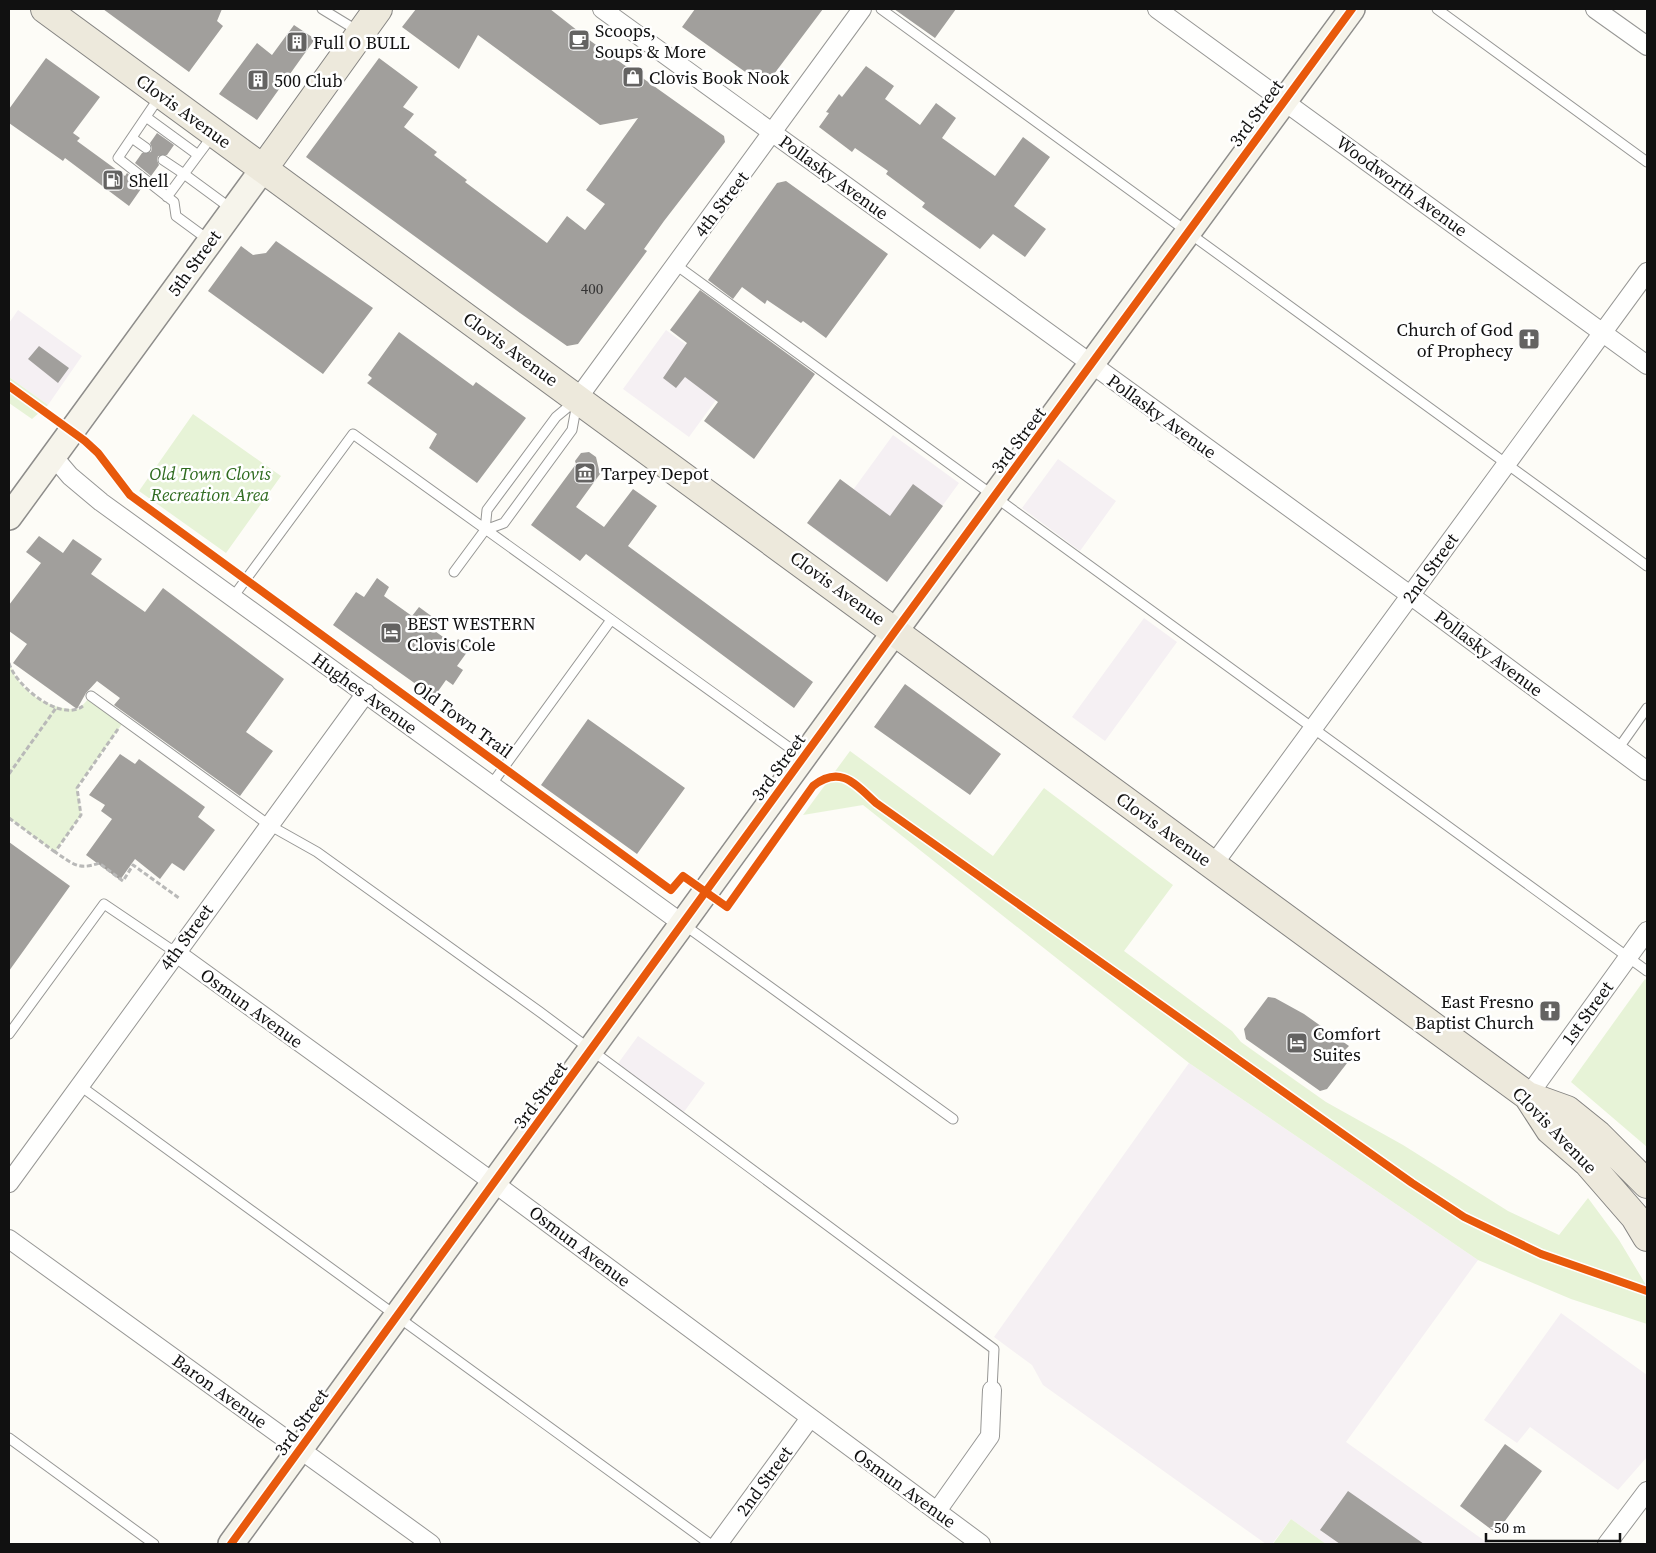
<svg xmlns="http://www.w3.org/2000/svg" width="1656" height="1553" font-family="'Source Serif 4',serif">
	<rect width="100%" height="100%" fill="#fdfcf7"/>
	<path fill="#f5f0f3" d="M18 310 82 356 48 405 9 377V323Z
		M666 330 732 378 689 437 623 389Z
		M893 435 959 483 887 582 821 534Z
		M1058 459 1116 501 1080 551 1022 508Z
		M1144 618 1177 642 1105 741 1072 717Z
		M638 1036 705 1083 681 1116 614 1069Z
		M1189 1063 1478 1260 1346 1442 1489 1544H1326L1291 1519 1272 1544H1266L1043 1385 1032 1365 994 1337Z
		M1561 1313 1647 1375V1457L1618 1490 1530 1427 1517 1443 1484 1420Z"/>
	<path fill="#e7f3d7" d="M9 377 48 405 32 419 9 403Z
		M193 414 281 476 226 553 139 491Z
		M9 660C15 690 49 711 79 709L91 696 125 720 77 787 81 815 55 852 9 818Z
		M850 751 993 856 1044 788 1173 885 1124 951 1232 1031 1241 1042 1326 1102 1403 1145 1508 1211 1559 1235 1588 1198 1619 1240 1646 1285 1647 1324 1571 1299 1478 1260 1189 1063 863 805 803 815Z
		M1645 979 1647 981V1147L1571 1082Z
		M1291 1519 1326 1544H1273Z"/>
	<path fill="#a19f9c" d="M103 9H222L217 21 223 26 189 72Z
		M416 9H550L592 42 724 136 725 142 664 221 644 249 647 251 578 344 567 346 520 313 306 157 379 58 418 87 403 107 414 114 404 127 437 152 434 155 467 180 465 182 547 243 567 216 585 230 605 204 586 190 638 118 600 125 478 35 459 69 402 27Z
		M695 9H823L765 86 682 27Z
		M894 9H956L935 38Z
		M294 25 315 39 257 120 219 94 257 43 272 55Z
		M46 58 100 97 73 133 80 138 77 141 125 176 127 173 143 186 129 206 65 158 63 161 9 123V109Z
		M866 66 894 86 885 99 920 125 936 103 956 118 942 138 995 176 1023 137 1050 157 1014 206 1046 229 1025 257 993 234 980 249 922 207 925 203 886 174 888 171 855 148 852 152 819 127 829 113 826 112 839 94 842 97Z
		M157 133 174 145 167 155 158 156 157 160 159 165 151 176 135 163 142 153 151 152 152 148 150 143Z
		M786 181 888 254 826 338 803 321 801 323 767 300 765 304 742 287 733 299 708 280 777 183Z
		M276 241 373 308 323 374 208 291 241 246 253 255 266 253Z
		M700 290 815 374 754 459 704 421 718 402 685 377 676 388 663 378 687 343 670 330Z
		M399 332 473 386 476 382 526 418 477 483 429 448 437 434 367 383 372 378 368 375Z
		M39 346 69 368 58 383 28 359Z
		M589 452 596 457 600 474 576 507 604 527 633 489 657 506 628 546 813 682 794 708 586 554 580 561 531 525 576 464 575 461 581 453Z
		M840 479 890 516 913 484 943 506 887 582 807 523Z
		M39 536 63 553 73 539 102 559 91 574 145 612 163 588 284 679 246 732 273 751 240 796 114 705 120 698 97 681 86 693 77 709 13 663 27 644 9 631V605L41 563 26 552Z
		M377 578 389 587 384 596 412 616 419 607 434 618 428 626 454 645 458 639 470 648 457 666 463 670 453 685 446 680 434 697 333 625 356 592 364 597Z
		M905 684 1001 754 970 795 874 727Z
		M588 719 685 788 637 854 541 785Z
		M120 754 135 764 139 759 205 807 198 817 215 830 184 871 172 863 160 879 135 859 120 880 86 855 112 819 101 811 105 805 89 795Z
		M9 842 70 886 9 971Z
		M1268 997 1275 998 1304 1014 1349 1046 1343 1052 1351 1058 1327 1089 1320 1091 1246 1039 1244 1029Z
		M1505 1444 1542 1471 1496 1533 1460 1506Z
		M1348 1491 1424 1544H1340L1320 1530Z"/>
	<g fill="none" stroke-linecap="round" stroke-linejoin="round">
		<g stroke="#979795" stroke-width="11">
			<path id="lane" d="M322 9 358 31
				M881 9 1647 566
				M1437 9 1647 162
				M160 96 118 158 174 202 176 216 210 241
				M146 117 198 155
				M213 135 184 174 233 210
				M132 138 146 148
				M163 160 184 174 167 197
				M676 265 1647 971
				M485 530 504 523 572 430 577 403
				M454 572 485 530 487 510 556 417 574 402
				M233 597 353 434 801 756
				M91 696 269 825 317 852 540 1012 994 1349 992 1390
				M1618 749 1647 708
				M491 785 611 620
				M683 924 953 1119
				M9 1034 104 904 175 952
				M79 1085 710 1544
				M9 1438 154 1544"/>
		</g>
		<g stroke="#979795" stroke-width="20">
			<path id="street" d="M602 9 1410 595 1647 771
				M1157 9 1647 365
				M1595 9 1647 46
				M578 398 862 9
				M53 456 70 476 101 502 683 924
				M1213 865 1647 272
				M175 952 494 1183 981 1544
				M1528 1096 1647 931
				M9 1183 366 693
				M9 1239 431 1544
				M937 1511 990 1436 992 1390
				M718 1544 810 1418
				M1607 1544 1647 1491"/>
		</g>
		<g stroke="#8e8d8b" stroke-width="28">
			<path id="secondary" d="M9 517 263 169
				M231 1544 896 630 1352 9"/>
		</g>
		<g stroke="#858482" stroke-width="30">
			<path id="primary" d="M45 9 1528 1096 1550 1130 1588 1163 1635 1217 1647 1237
				M263 169 378 9
				M1528 1096 1567 1110 1598 1135 1647 1184"/>
		</g>
		<path stroke="#b9b9b8" stroke-width="3" stroke-dasharray="5 2.5" stroke-linecap="butt" d="M9 663C15 685 60 723 83 706
			M118 729 77 788 81 815 55 852C72 863 78 871 99 863L123 881 133 865 179 898
			M9 774 56 708
			M9 818 55 852"/>
		<use href="#lane" stroke="#fffffe" stroke-width="9"/>
		<use href="#street" stroke="#fffffe" stroke-width="18"/>
		<use href="#secondary" stroke="#f6f4eb" stroke-width="25"/>
		<use href="#primary" stroke="#ede9dc" stroke-width="28"/>
		<g stroke="#fff" stroke-width="11">
			<path id="cycleway" d="M9 386 85 441 98 453 130 495 671 890 683 876 727 907 813 786C841 764 856 785 876 803L1412 1183 1464 1217 1541 1254 1647 1291
				M231 1544 896 630 1352 9"/>
		</g>
		<use href="#cycleway" stroke="#e8590c" stroke-width="8"/>
	</g>
	<defs>
		<g id="cafe-square" transform="scale(1.125)"><rect x="-9" y="-9" width="18" height="18" rx="4" fill="#646362" stroke="#fff"/><path d="M-5.5-4.5H6V0H3Q3 3.5 0 3.5H-2.5Q-5.5 3.5-5.5 0ZM3-3.2v2h1.7v-2ZM-6 4.5H4V6H-6Z" fill="#fff"/></g>
		<g id="building-square" transform="scale(1.125)"><rect x="-9" y="-9" width="18" height="18" rx="4" fill="#646362" stroke="#fff"/><path d="M-4-6H4V6H1V3H-1V6H-4ZM-2.5-4.3h1.7v1.8h-1.7ZM.8-4.3h1.7v1.8H.8ZM-2.5-1h1.7V.8h-1.7ZM.8-1h1.7V.8H.8Z" fill="#fff"/></g>
		<g id="shop-square" transform="scale(1.125)"><rect x="-9" y="-9" width="18" height="18" rx="4" fill="#646362" stroke="#fff"/><path d="M-5-2.5h2.3a2.7 3.5 0 0 1 5.4 0H5L5.5 6h-11ZM-1.5-2.5h3a1.5 2.3 0 0 0-3 0Z" fill="#fff"/></g>
		<g id="fuel-square" transform="scale(1.125)"><rect x="-9" y="-9" width="18" height="18" rx="4" fill="#646362" stroke="#fff"/><path d="M-5.5-6h7V0h2V4h1.3V-2.5L3-4.5l.8-.8L6-3V5H2.5V1h-1V6h-7ZM-4.2-4.7v3.2H.2V-4.7Z" fill="#fff"/></g>
		<g id="church-square" transform="scale(1.125)"><rect x="-9" y="-9" width="18" height="18" rx="4" fill="#646362" stroke="#fff"/><path d="M-1.2-6h2.4v3.5h3.3v2.4h-3.3V6h-2.4V-.1h-3.3v-2.4h3.3Z" fill="#fff"/></g>
		<g id="museum-square" transform="scale(1.125)"><rect x="-9" y="-9" width="18" height="18" rx="4" fill="#646362" stroke="#fff"/><path d="M0-6L6-3V-2H-6V-3ZM-5-1h2V3h-2ZM-1-1h2V3h-2ZM3-1h2V3H3ZM-6 4H6V6H-6Z" fill="#fff"/></g>
		<g id="hotel-square" transform="scale(1.125)"><rect x="-9" y="-9" width="18" height="18" rx="4" fill="#646362" stroke="#fff"/><path d="M-6-4.5h1.5V1H6V5H4.5V3h-9V5H-6ZM-4 0a1.8 1.8 0 1 1 3.6 0ZM.5 0V-2.5h3Q6-2.5 6 0Z" fill="#fff"/></g>
	</defs>
	<g fill-rule="evenodd">
		<use href="#cafe-square" x="579" y="40"/>
		<use href="#building-square" x="297" y="42"/>
		<use href="#shop-square" x="633" y="77"/>
		<use href="#building-square" x="258" y="80"/>
		<use href="#fuel-square" x="113" y="180"/>
		<use href="#church-square" x="1529" y="339"/>
		<use href="#museum-square" x="585" y="473"/>
		<use href="#hotel-square" x="391" y="633"/>
		<use href="#church-square" x="1550" y="1011"/>
		<use href="#hotel-square" x="1297" y="1043"/>
	</g>
	<g text-anchor="middle" dominant-baseline="central" stroke-width="5" stroke-linejoin="round" paint-order="stroke">
		<g font-size="15" fill="#353434">
			<text x="592" y="288">400</text>
		</g>
		<g font-size="18" fill="#111" stroke="#fff" text-anchor="start">
			<text x="595" y="30">Scoops,<tspan x="595" dy="21">Soups &amp; More</tspan></text>
			<text x="313" y="42">Full O BULL</text>
			<text x="649" y="77">Clovis Book Nook</text>
			<text x="274" y="80">500 Club</text>
			<text x="129" y="180">Shell</text>
			<text x="1513" y="329" text-anchor="end">Church of God<tspan x="1513" dy="21">of Prophecy</tspan></text>
			<text x="601" y="473">Tarpey Depot</text>
			<text x="407" y="623">BEST WESTERN<tspan x="407" dy="21">Clovis Cole</tspan></text>
			<text x="1534" y="1001" text-anchor="end">East Fresno<tspan x="1534" dy="21">Baptist Church</tspan></text>
			<text x="1313" y="1033">Comfort<tspan x="1313" dy="21">Suites</tspan></text>
		</g>
		<g font-size="18" fill="#111" stroke="#fff">
			<text transform="translate(184 111) rotate(36)">Clovis Avenue</text>
			<text transform="translate(1256 113) rotate(-54)">3rd Street</text>
			<text transform="translate(834 177) rotate(36)">Pollasky Avenue</text>
			<text transform="translate(1402 186) rotate(36)">Woodworth Avenue</text>
			<text transform="translate(721 204) rotate(-53)">4th Street</text>
			<text transform="translate(194 263) rotate(-54)">5th Street</text>
			<text transform="translate(511 349) rotate(36)">Clovis Avenue</text>
			<text transform="translate(1162 416) rotate(36)">Pollasky Avenue</text>
			<text transform="translate(1018 440) rotate(-53)">3rd Street</text>
			<text transform="translate(1430 568) rotate(-54)">2nd Street</text>
			<text transform="translate(838 588) rotate(36)">Clovis Avenue</text>
			<text transform="translate(1489 653) rotate(37)">Pollasky Avenue</text>
			<text transform="translate(365 693) rotate(36)">Hughes Avenue</text>
			<text transform="translate(463 719) rotate(36)">Old Town Trail</text>
			<text transform="translate(778 767) rotate(-54)">3rd Street</text>
			<text transform="translate(1164 829) rotate(36)">Clovis Avenue</text>
			<text transform="translate(186 937) rotate(-54)">4th Street</text>
			<text transform="translate(252 1008) rotate(36)">Osmun Avenue</text>
			<text transform="translate(1587 1013) rotate(-54)">1st Street</text>
			<text transform="translate(540 1095) rotate(-54)">3rd Street</text>
			<text transform="translate(1555 1130) rotate(46)">Clovis Avenue</text>
			<text transform="translate(580 1246) rotate(37)">Osmun Avenue</text>
			<text transform="translate(220 1391) rotate(36)">Baron Avenue</text>
			<text transform="translate(301 1422) rotate(-54)">3rd Street</text>
			<text transform="translate(764 1481) rotate(-54)">2nd Street</text>
			<text transform="translate(905 1488) rotate(36)">Osmun Avenue</text>
		</g>
		<g font-size="18" font-style="italic" fill="#2f6b1f" stroke="#fff">
			<text x="210" y="473">Old Town Clovis<tspan x="210" dy="21">Recreation Area</tspan></text>
		</g>
	</g>
	<rect width="1656" height="1553" fill="none" stroke="#111111" stroke-width="20"/>
	<path d="M1486 1533v8h134v-8" fill="none" stroke="#111111" stroke-width="2.5"/>
	<text x="1494" y="1533" font-size="15" fill="#111111" stroke="#ffffff" stroke-width="4" paint-order="stroke">50 m</text>
</svg>
